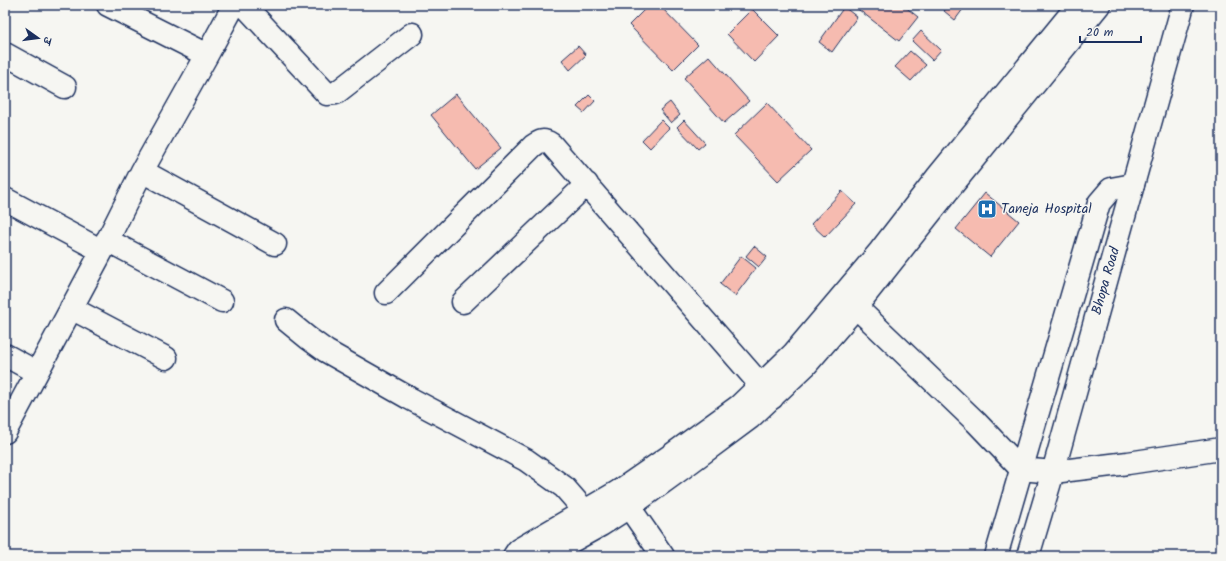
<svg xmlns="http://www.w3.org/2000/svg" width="1226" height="561" font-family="Kalam,'Playpen Sans Deva',sans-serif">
	<rect width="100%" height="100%" fill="#f6f6f2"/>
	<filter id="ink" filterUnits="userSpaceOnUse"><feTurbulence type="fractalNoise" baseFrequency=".025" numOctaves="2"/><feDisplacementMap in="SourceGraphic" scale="8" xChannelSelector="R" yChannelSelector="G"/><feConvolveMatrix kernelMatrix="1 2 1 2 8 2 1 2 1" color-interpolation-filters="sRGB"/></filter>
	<g filter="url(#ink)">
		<path fill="#f6bbb0" stroke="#1b2f5e" d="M649 5H659L698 45 673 70 629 25Z
			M737 5H745L741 9Z
			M854 5H903L918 17 899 41 854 6Z
			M949 5H966L955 20 944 11Z
			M844 7 857 17 832 52 819 42Z
			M752 9 779 36 754 62 727 34Z
			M921 31 941 50 932 60 912 41Z
			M578 46 586 55 570 70 562 60Z
			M910 51 926 65 911 81 895 67Z
			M709 56 749 101 724 123 684 78Z
			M456 94 501 148 475 169 431 115Z
			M589 95 595 101 584 113 577 107Z
			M670 102 680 115 671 123 660 110Z
			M767 103 811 150 778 181 734 135Z
			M661 120 669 128 650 148 642 140Z
			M684 120 705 143 698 149 677 127Z
			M842 191 856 204 825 237 811 224Z
			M985 193 1019 221 990 257 956 229Z
			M754 246 767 257 759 267 746 256Z
			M741 256 756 268 735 296 720 284Z"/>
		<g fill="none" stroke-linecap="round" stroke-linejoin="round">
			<g stroke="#1b2f5e" stroke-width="25">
				<path id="street" d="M108 5 207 55
					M244 5 327 94 336 93 412 34
					M5 54 65 87
					M142 171 275 244
					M5 199 102 251
					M107 240 222 301
					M386 293 533 146C540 141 543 139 551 144L772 398
					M463 302 587 184
					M856 307 976 422 1021 469 1053 472 1128 463 1221 449
					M71 308 166 358
					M286 320 308 338 326 351 409 398 526 460 564 487 585 511 599 523
					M5 355 36 372
					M5 432 102 251 142 171 207 55 234 5
					M619 491 629 507 663 556
					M996 556 1099 203 1111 189 1133 185"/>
			</g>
			<g stroke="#1b2f5e" stroke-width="25">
				<path id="secondary" d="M514 556 518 550 619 491 674 453 739 406 793 354 880 251 938 176 1078 5
					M545 556 601 525 629 507 684 467 750 418 805 366 856 307 951 187 1099 5"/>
			</g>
			<g stroke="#1b2f5e" stroke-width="25">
				<path id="primary" d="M1028 556 1053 472 1183 5"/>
			</g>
			<use href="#street" stroke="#f6f6f2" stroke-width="22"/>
			<use href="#secondary" stroke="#f6f6f2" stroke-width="22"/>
			<use href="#primary" stroke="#f6f6f2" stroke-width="22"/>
		</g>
	</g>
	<defs>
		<g id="hospital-square" transform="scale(1)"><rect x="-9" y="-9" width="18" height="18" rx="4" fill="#1f6fb2" stroke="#f6f6f2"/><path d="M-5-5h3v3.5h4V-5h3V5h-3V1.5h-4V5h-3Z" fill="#fff"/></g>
	</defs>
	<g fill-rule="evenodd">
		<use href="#hospital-square" x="987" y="209"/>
	</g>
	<g text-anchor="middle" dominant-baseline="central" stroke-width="3" stroke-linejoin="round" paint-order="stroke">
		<g font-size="14" fill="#1b2f5e" stroke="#f6f6f2" text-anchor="start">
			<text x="1001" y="209">Taneja Hospital</text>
		</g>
		<g font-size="14" fill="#1b2f5e" stroke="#f6f6f2">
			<text transform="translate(1106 281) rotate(-74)">Bhopa Road</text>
		</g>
	</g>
	<rect width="1226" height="561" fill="none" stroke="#f6f6f2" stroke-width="20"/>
	<rect x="10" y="10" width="1206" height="541" fill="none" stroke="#1b2f5e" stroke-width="1.5" filter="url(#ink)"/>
	<g transform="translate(38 38) rotate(104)" stroke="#f6f6f2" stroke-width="3" paint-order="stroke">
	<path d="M0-3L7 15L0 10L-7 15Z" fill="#1b2f5e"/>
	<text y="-6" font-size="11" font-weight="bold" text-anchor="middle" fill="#1b2f5e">उ</text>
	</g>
	<path d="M1080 36v6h61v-6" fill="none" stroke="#1b2f5e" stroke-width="2"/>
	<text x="1086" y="36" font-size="12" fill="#1b2f5e" stroke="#f6f6f2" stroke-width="3" paint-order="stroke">20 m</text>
</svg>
